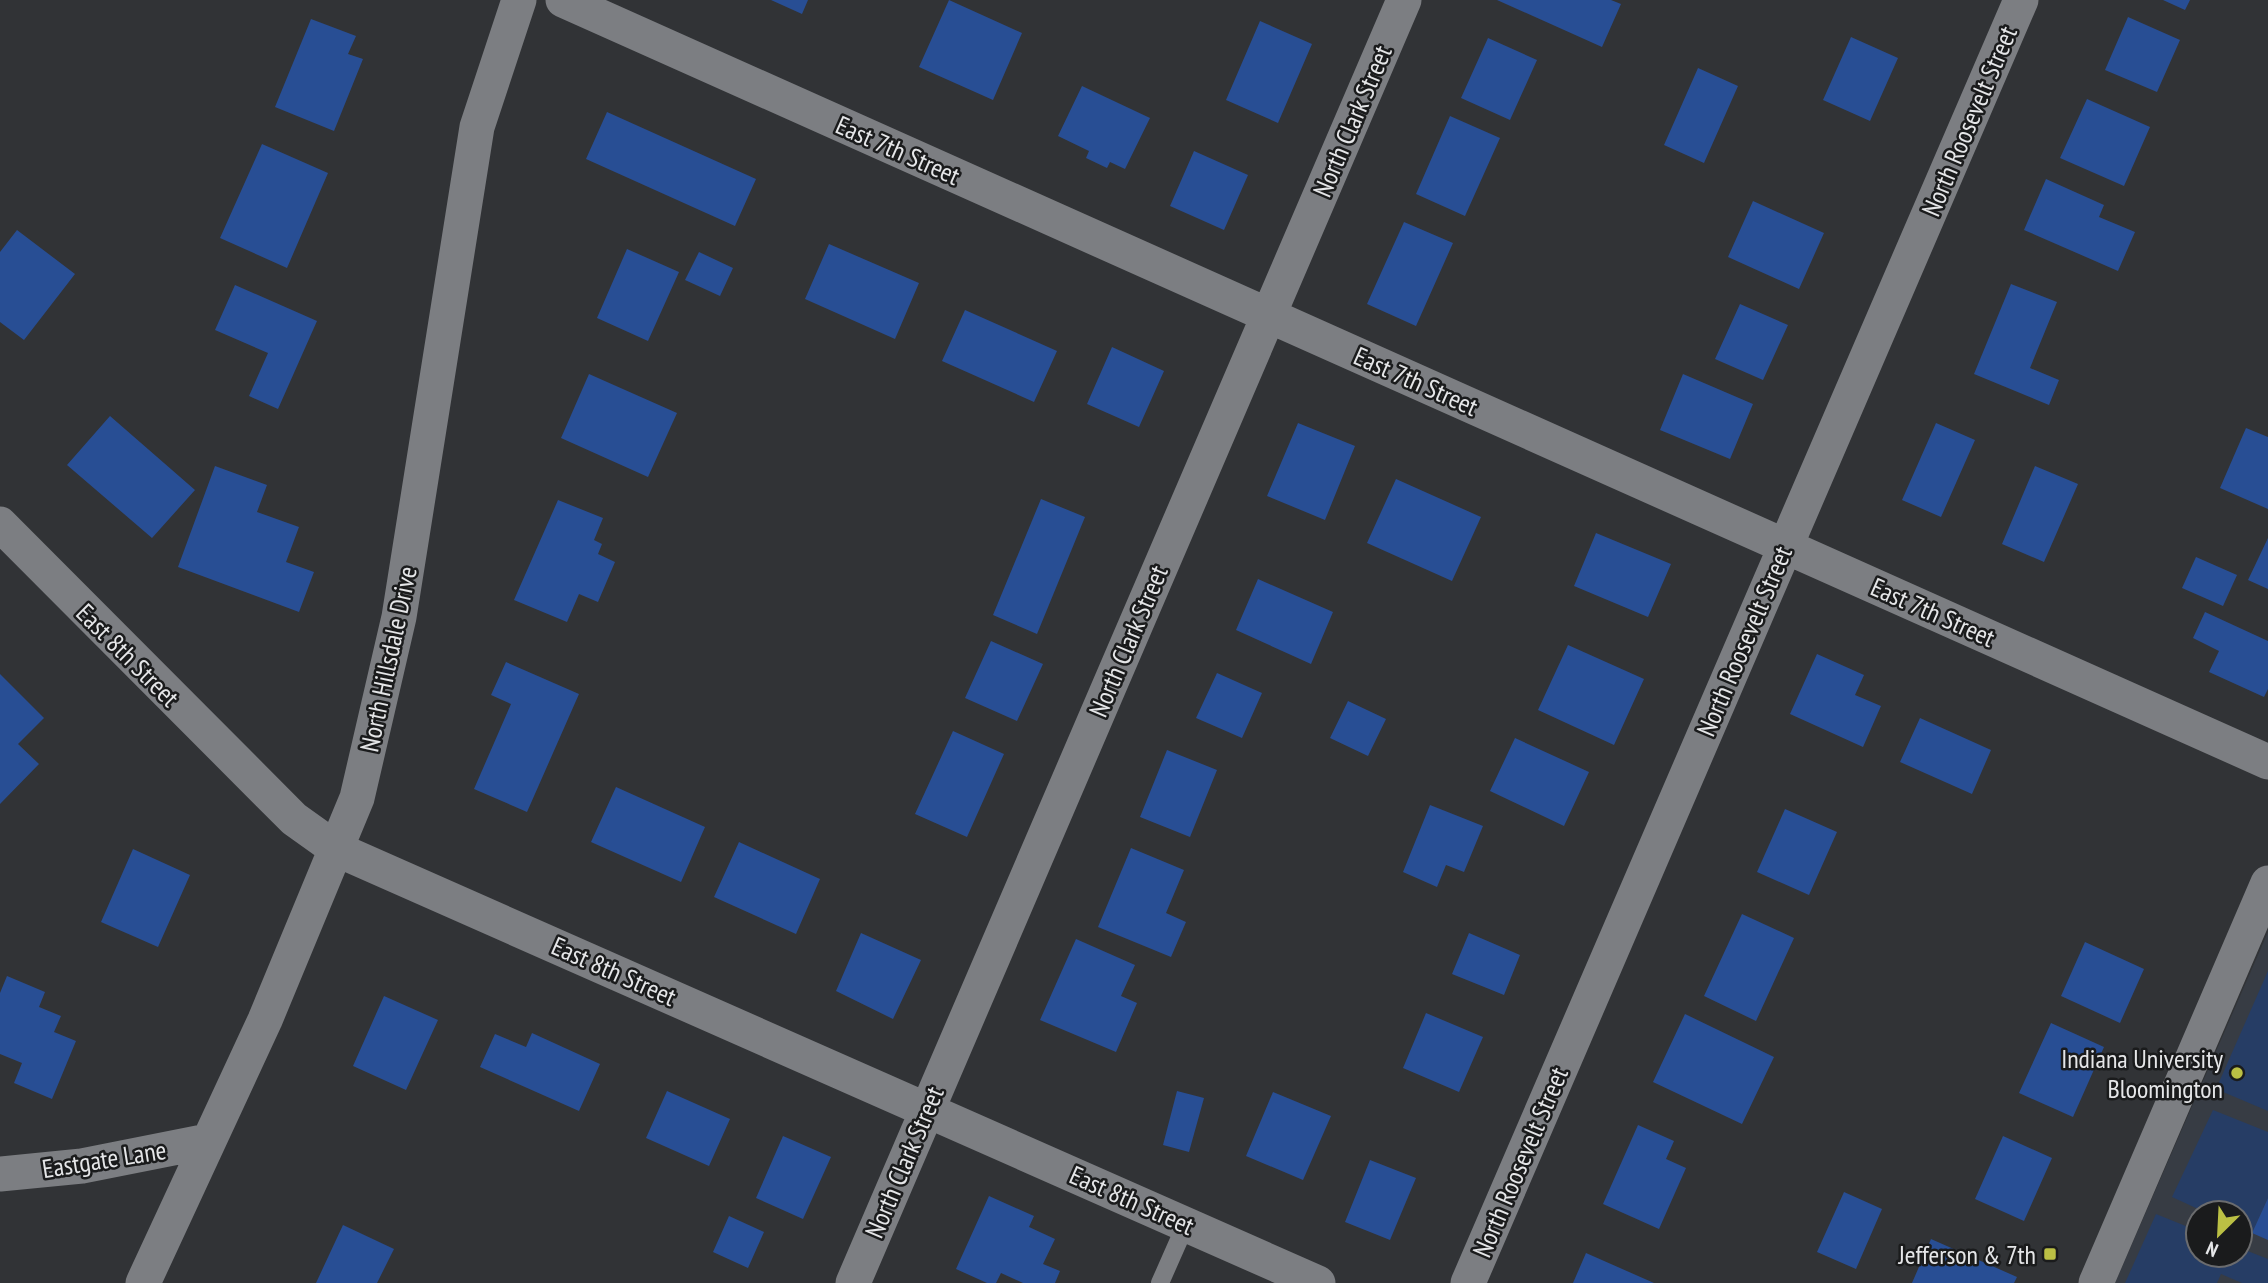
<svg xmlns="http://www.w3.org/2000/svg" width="2268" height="1283" font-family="'PT Sans Narrow',sans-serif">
	<rect width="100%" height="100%" fill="#313336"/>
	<path fill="#373c44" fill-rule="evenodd" d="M2268 932V1283H2115ZM2198 1213H2240V1255H2198Z"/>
	<path fill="#263d65" d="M2268 971V1111L2216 1089Z
		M2213 1110 2268 1132V1198L2252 1233 2240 1227V1213H2207L2172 1197Z
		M2156 1214 2198 1231V1255H2240V1248L2268 1259V1283H2242L2221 1274 2217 1283H2125Z"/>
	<path fill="#284e94" d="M771 0H808L802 14Z
		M949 0 1022 33 993 100 919 67Z
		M1497 0H1611L1621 4 1602 47Z
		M2163 0H2190L2185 10Z
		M2128 17 2180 40 2157 92 2105 70Z
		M311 19 356 36 348 54 363 59 334 131 275 107Z
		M1260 21 1312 44 1278 123 1226 100Z
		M1851 37 1898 58 1870 121 1823 100Z
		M1488 38 1537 60 1510 120 1461 98Z
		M1698 68 1738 86 1704 163 1664 145Z
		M1082 86 1150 118 1125 169 1110 162 1107 168 1086 158 1089 151 1058 136Z
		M2087 99 2150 127 2124 186 2060 158Z
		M607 112 756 179 735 226 586 159Z
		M1450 116 1500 138 1465 216 1416 194Z
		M262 144 328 173 287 268 220 238Z
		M1194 151 1248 175 1224 230 1170 206Z
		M2046 179 2104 205 2099 217 2135 232 2118 271 2024 230Z
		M1753 201 1824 233 1799 289 1728 257Z
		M1404 222 1453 243 1416 326 1367 304Z
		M17 230 75 274 24 340 0 322V252Z
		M829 244 919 283 895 339 805 299Z
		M627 249 679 272 648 341 597 318Z
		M699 252 733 268 720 296 685 280Z
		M2011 284 2057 302 2030 368 2059 380 2049 405 1974 374Z
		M235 285 317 321 278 409 249 396 268 353 215 330Z
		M1740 304 1788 325 1763 380 1715 359Z
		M965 310 1057 351 1034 402 942 361Z
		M1112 347 1164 371 1139 427 1087 404Z
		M589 374 677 413 648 477 561 438Z
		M1683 374 1753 404 1730 459 1660 430Z
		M110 416 195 490 152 538 67 465Z
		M1298 423 1355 446 1325 520 1267 496Z
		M1936 423 1975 440 1941 517 1902 500Z
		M2246 428 2268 437V509L2220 488Z
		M215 466 267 485 257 512 299 527 286 562 314 572 299 612 178 567Z
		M2035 466 2078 484 2044 562 2002 544Z
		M1396 479 1481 517 1452 581 1367 543Z
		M1041 499 1085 517 1037 634 993 615Z
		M558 500 603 518 594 540 602 544 598 554 615 562 598 602 579 594 567 622 514 600Z
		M1596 533 1671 564 1648 617 1574 586Z
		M2268 538V589L2248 580Z
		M2196 557 2237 575 2223 606 2182 588Z
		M1258 579 1333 612 1311 664 1236 630Z
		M2205 612 2268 641V689L2264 697 2209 672 2219 651 2193 638Z
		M991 641 1043 664 1017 721 965 698Z
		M1568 645 1644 679 1614 745 1538 710Z
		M1817 654 1864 675 1855 695 1881 706 1863 747 1790 714Z
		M506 662 579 694 527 812 474 789 511 704 491 695Z
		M1217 673 1262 693 1242 738 1196 718Z
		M0 674 44 718 18 744 39 764 0 804Z
		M1348 701 1386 719 1368 756 1330 738Z
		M1920 718 1991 750 1972 794 1900 762Z
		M953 731 1004 754 967 837 915 814Z
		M1515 738 1589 772 1564 826 1490 791Z
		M1167 750 1217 770 1190 837 1140 817Z
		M616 787 705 827 681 882 591 842Z
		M1430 805 1483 826 1464 872 1446 865 1437 887 1403 872Z
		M1785 809 1837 832 1809 895 1757 872Z
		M739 842 820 879 796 934 714 897Z
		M1131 848 1184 870 1166 913 1186 922 1171 957 1098 927Z
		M133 849 190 875 158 947 101 922Z
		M1742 914 1794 938 1756 1021 1704 996Z
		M861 933 921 960 893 1019 836 991Z
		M1469 933 1520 955 1504 995 1452 974Z
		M1076 939 1135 965 1121 996 1137 1003 1116 1052 1040 1020Z
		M2085 942 2144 969 2120 1023 2061 996Z
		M7 976 45 992 39 1007 61 1016 54 1032 76 1041 52 1099 14 1083 22 1063 0 1054V993Z
		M384 996 438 1020 406 1090 353 1066Z
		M1426 1013 1483 1037 1459 1092 1403 1068Z
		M1685 1014 1774 1057 1742 1124 1653 1082Z
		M2051 1023 2104 1047 2073 1117 2019 1093Z
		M532 1033 600 1064 579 1111 480 1067 495 1034 526 1047Z
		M667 1091 730 1119 709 1166 646 1138Z
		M1177 1091 1204 1098 1189 1152 1163 1145Z
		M1273 1092 1331 1116 1303 1180 1246 1156Z
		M1638 1125 1674 1141 1666 1159 1686 1168 1659 1229 1603 1204Z
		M783 1136 831 1157 803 1219 756 1198Z
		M2003 1136 2052 1158 2024 1221 1975 1199Z
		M1370 1160 1416 1178 1390 1240 1345 1222Z
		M1844 1192 1882 1209 1856 1269 1817 1252Z
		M989 1196 1034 1216 1029 1227 1055 1239 1043 1264 1060 1271 1055 1283H1023L1001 1273 996 1283H987L956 1269Z
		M2268 1198V1240L2252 1233Z
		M729 1216 764 1232 748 1268 713 1252Z
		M343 1225 394 1249 377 1283H316Z
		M1931 1239 2017 1277 2014 1283H1912Z
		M1586 1253 1654 1283H1573Z"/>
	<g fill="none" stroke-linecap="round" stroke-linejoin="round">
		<path stroke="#7c7e82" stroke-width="18" d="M1160 1283 1186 1224"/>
		<path stroke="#7c7e82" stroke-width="35" d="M563 0 2268 762
			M0 524 294 819 336 849 1318 1283
			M0 1174 82 1166 208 1141
			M143 1283 265 1020 357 798 399 617 477 127 519 0
			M853 1283 1404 0
			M1468 1283 2021 0
			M2096 1283 2268 883"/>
	</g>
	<g fill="#bbc044" stroke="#1a1b1c" stroke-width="2.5">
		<circle cx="2237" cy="1073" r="7"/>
		<rect x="2043" y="1247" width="14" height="14" rx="3.5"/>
	</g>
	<g text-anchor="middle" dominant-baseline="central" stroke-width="5" stroke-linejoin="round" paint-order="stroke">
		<g font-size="26" fill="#e5e6e8" stroke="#1a1b1c">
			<text transform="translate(1352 121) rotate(-67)">North Clark Street</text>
			<text transform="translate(1969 121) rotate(-67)">North Roosevelt Street</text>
			<text transform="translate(898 150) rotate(24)">East 7th Street</text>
			<text transform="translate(1416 381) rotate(24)">East 7th Street</text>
			<text transform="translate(1933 612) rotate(24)">East 7th Street</text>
			<text transform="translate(1128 641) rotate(-67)">North Clark Street</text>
			<text transform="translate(1744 641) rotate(-67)">North Roosevelt Street</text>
			<text transform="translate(128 655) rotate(45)">East 8th Street</text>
			<text transform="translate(388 659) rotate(-78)">North Hillsdale Drive</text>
			<text transform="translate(614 971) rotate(24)">East 8th Street</text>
			<text transform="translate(104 1159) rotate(-9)">Eastgate Lane</text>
			<text transform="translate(904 1162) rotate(-67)">North Clark Street</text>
			<text transform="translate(1520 1162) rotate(-67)">North Roosevelt Street</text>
			<text transform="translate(1132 1200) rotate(24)">East 8th Street</text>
		</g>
		<g font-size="26" fill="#e5e6e8" stroke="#1a1b1c" text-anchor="end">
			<text x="2223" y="1058">Indiana University<tspan x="2223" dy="30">Bloomington</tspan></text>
			<text x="2036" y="1254">Jefferson &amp; 7th</text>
		</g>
	</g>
	<g transform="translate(2219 1234) rotate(204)"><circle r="33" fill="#1a1b1c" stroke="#6b6c6e" stroke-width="2"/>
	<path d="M0-5L12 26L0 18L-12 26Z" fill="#bbc044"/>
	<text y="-10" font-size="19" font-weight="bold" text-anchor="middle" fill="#e5e6e8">N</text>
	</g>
</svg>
